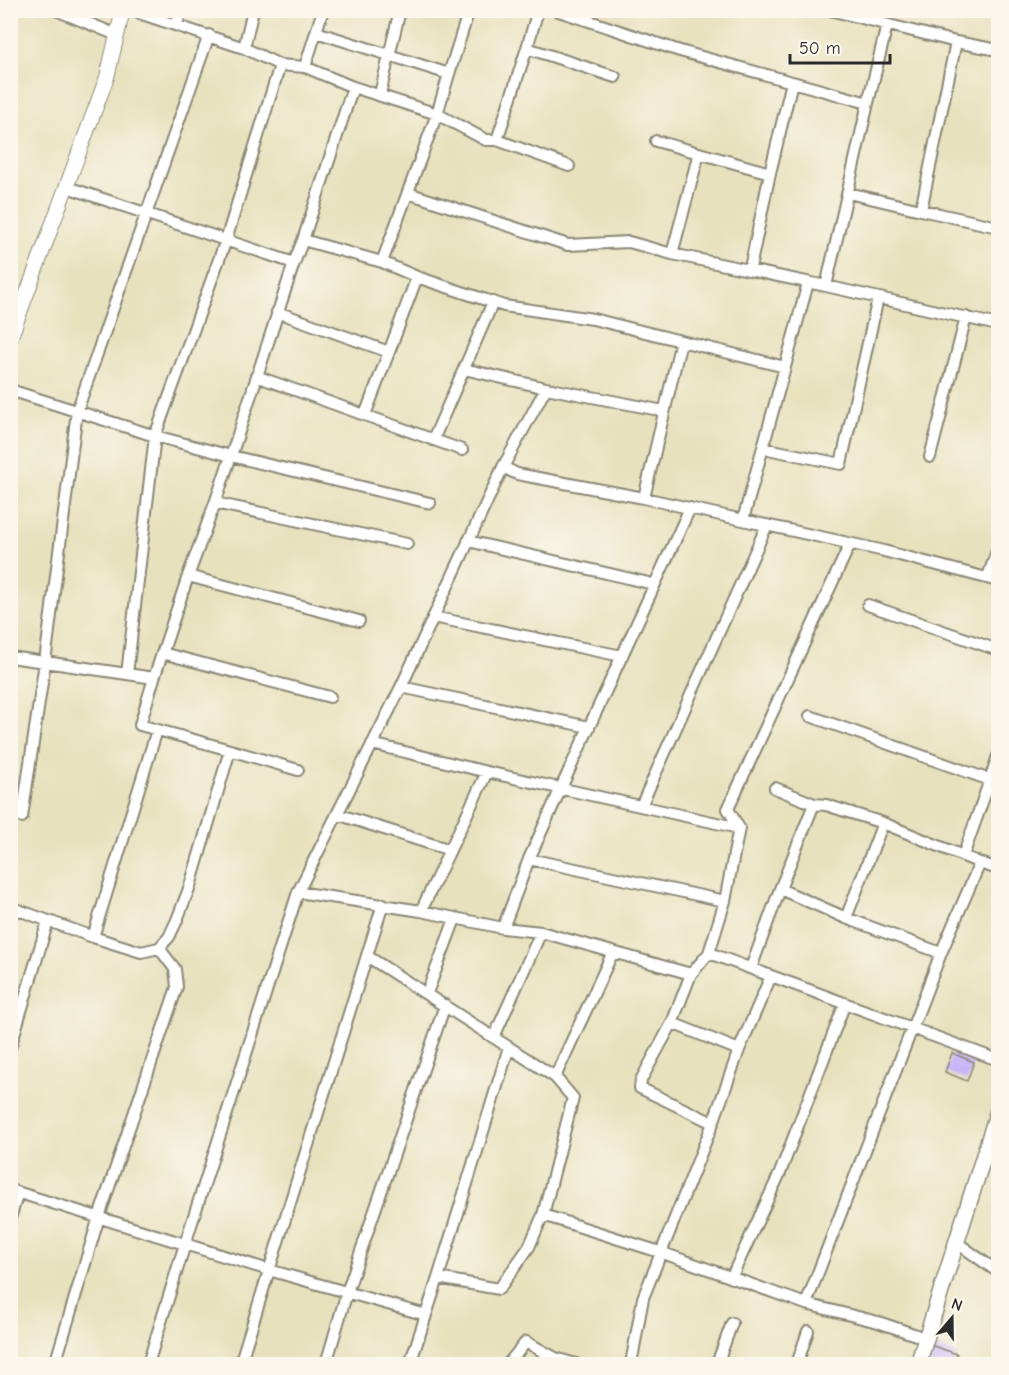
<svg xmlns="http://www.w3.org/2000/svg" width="1009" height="1375" font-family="'Comic Neue',sans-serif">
	<rect width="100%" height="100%" fill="#fbf7ec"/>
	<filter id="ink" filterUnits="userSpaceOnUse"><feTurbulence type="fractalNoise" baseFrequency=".0167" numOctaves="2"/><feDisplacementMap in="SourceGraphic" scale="12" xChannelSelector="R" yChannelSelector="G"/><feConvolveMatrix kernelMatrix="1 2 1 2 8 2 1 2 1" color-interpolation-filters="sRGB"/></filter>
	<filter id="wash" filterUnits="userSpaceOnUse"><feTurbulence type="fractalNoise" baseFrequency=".008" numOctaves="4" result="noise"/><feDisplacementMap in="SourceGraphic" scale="24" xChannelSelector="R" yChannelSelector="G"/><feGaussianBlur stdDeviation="1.35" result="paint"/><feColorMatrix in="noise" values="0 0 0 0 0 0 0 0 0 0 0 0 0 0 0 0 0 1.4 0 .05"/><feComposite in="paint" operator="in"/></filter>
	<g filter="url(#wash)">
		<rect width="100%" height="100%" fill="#e8e1be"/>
		<g id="blocks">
			<path fill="#c6b3f8" d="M952 1053 974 1062 967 1081 945 1072Z
				M930 1345 957 1354 954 1364H923Z"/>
		</g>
	</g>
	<g filter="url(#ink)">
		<use href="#blocks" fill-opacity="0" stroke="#8a8674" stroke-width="1.5"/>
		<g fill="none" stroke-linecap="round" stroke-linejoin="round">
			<g stroke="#8a8674" stroke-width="14">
				<path id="minor" d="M56 10 117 35
					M130 10 244 48
					M253 10 244 48 280 65 305 67 323 10
					M538 10 527 48 615 77
					M556 10 680 51 868 103 887 25
					M830 10 956 42 998 50
					M177 25 181 10
					M316 32 449 74 469 10
					M449 74 437 114 486 140H497L569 166
					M380 94 400 10
					M868 103 826 286 998 325
					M497 140 527 48
					M656 141 770 173 792 82
					M67 187 294 263 303 240 382 262 437 114 353 87 305 67
					M408 193 568 245 629 242 672 254 826 286
					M848 193 921 210 956 42
					M921 210 998 227
					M303 240 353 87
					M672 254 699 153
					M382 262 417 277 504 306 593 319 785 367 808 283
					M294 263 231 456 430 503
					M750 268 770 173
					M277 312 389 352 417 277
					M681 341 644 498 743 520
					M785 367 743 520 880 550 998 581
					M256 376 462 450
					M546 388 664 411
					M10 390 155 436 231 456 215 503 407 544
					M365 415 389 352
					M433 440 493 302
					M763 448 841 464 878 298
					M930 457 966 317
					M503 467 517 474 644 498
					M215 503 188 576 359 621
					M468 541 653 584
					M988 577 998 548
					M868 605 998 650
					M433 617 622 656
					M162 653 330 697
					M10 657 45 662 77 411 209 35
					M127 674 154 678 188 576
					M401 687 589 727
					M810 716 990 780 963 856
					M372 744 487 772 739 828
					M230 750 298 770
					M990 780 998 756
					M775 788 814 804
					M641 806 767 525
					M337 814 450 850
					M22 817 45 662 127 674 155 436 226 240 280 65
					M529 859 725 901
					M780 889 814 804 826 805 883 823
					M298 892 421 911 503 928 541 932 691 974 709 953 725 901 739 828 728 809 850 544
					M10 907 93 937 141 952 159 948 169 937 177 920 190 886 230 750 140 725 154 678
					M421 911 487 772
					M846 918 941 953
					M503 928 529 859 561 788 690 508
					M93 937 157 730
					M709 953 998 1060
					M367 956 555 1077 573 1098 543 1215
					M751 968 780 889 846 918 883 823 980 863
					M691 974 672 1023 641 1080 640 1088 713 1123
					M427 993 455 919
					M672 1023 739 1050
					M494 1037 541 932
					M10 1048 48 921
					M555 1077 613 952
					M10 1190 269 1270 426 1315 438 1278 499 1289 529 1247 543 1215 663 1253 806 1304 878 1322 928 1339
					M10 1218 18 1193
					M956 1242 998 1272
					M438 1278 509 1047
					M731 1278 780 1173 845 1003
					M806 1304 941 953 980 863 998 869
					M55 1364 99 1217 177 987 175 969 159 948
					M148 1364 185 1244 298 892 401 687 503 467 546 388 464 369
					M240 1364 383 904
					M326 1364 347 1292 445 1005
					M410 1364 426 1315
					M508 1364 526 1342 555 1358 576 1364
					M631 1364 643 1298 713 1123 739 1050 771 976
					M717 1364 732 1323
					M797 1364 808 1331"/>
			</g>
			<g stroke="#8a8674" stroke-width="16">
				<path id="tertiary" d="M10 339 107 77 123 10"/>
			</g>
			<g stroke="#8a8674" stroke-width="18">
				<path id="secondary" d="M918 1364 998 1111"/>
			</g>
			<use href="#minor" stroke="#fff" stroke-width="10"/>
			<use href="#tertiary" stroke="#fff" stroke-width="14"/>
			<use href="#secondary" stroke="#fff" stroke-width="15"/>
		</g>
	</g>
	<rect width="1009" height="1375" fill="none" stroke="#fbf7ec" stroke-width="36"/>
	<g transform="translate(952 1318) rotate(20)" stroke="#fbf7ec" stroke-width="4.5" paint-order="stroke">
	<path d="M0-4.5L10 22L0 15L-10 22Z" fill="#2b2b2b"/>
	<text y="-9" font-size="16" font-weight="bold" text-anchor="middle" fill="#2b2b2b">N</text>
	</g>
	<path d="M790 54v9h100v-9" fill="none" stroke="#2b2b2b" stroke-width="3"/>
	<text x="799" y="54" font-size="18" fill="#2b2b2b" stroke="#fbf7ec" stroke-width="4.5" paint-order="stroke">50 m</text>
</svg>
